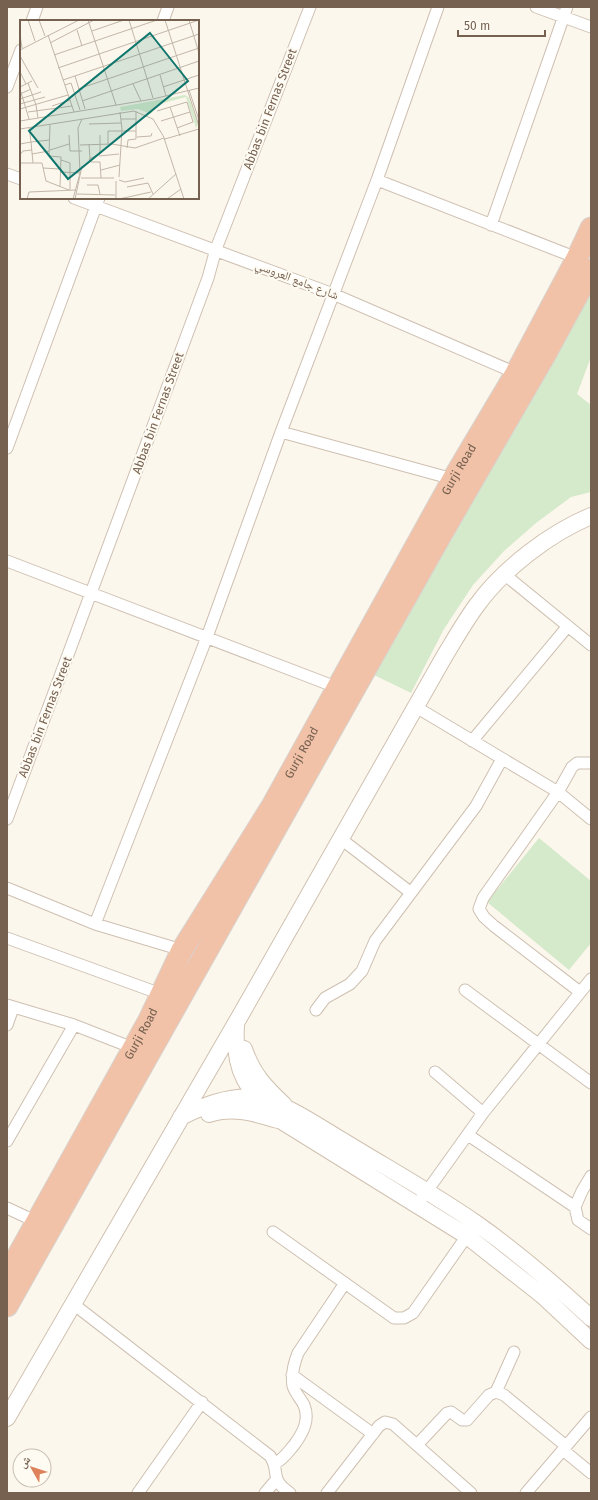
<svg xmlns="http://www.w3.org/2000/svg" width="598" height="1500" font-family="'Fira Sans','Noto Naskh Arabic',sans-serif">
	<rect width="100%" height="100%" fill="#fcf7ec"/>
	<path fill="#d5e9cb" d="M591 283V357L577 394 591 405V492L571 497 536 523 504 551 473 585 444 629 411 693 372 674Z
		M539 838 591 881V943L569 970 487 902Z"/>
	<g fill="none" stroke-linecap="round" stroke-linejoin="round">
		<g stroke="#cec0b2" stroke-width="13">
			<path id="street" d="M536 7 591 27
				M32 21 37 7
				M163 21 168 7
				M7 87 21 50
				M7 174 21 179
				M377 180 577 258
				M74 198 333 294 516 373
				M491 225 567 7
				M281 432 453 479
				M7 448 99 198
				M7 561 341 689
				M504 574 591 645
				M416 707 558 792 591 819
				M472 741 568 626
				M7 819 208 278 216 249 310 7
				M341 839 410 892
				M7 888 95 924 182 950
				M95 924 207 637 281 432 377 180 438 7
				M7 938 161 994
				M465 990 591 1083
				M580 992 494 926 484 917 479 909 483 898 558 792 572 767 577 763H591
				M7 1005 74 1025 133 1048
				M316 1010 325 998 350 984 362 971 375 941 476 806 502 759
				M7 1025 13 1008
				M435 1072 483 1113
				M468 1135 575 1207
				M7 1141 74 1025
				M591 1176 582 1191 575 1207 578 1220 591 1229
				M417 1205 483 1113 591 979
				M7 1208 37 1222
				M273 1232 394 1318H404L413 1313 471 1230
				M72 1303 270 1456C281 1472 268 1478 290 1493
				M292 1375 373 1434
				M496 1392 514 1352
				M417 1445 447 1413 451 1412 462 1420H467L489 1395 496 1392 504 1395 566 1446
				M563 1450 591 1473
				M274 1464C283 1460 288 1452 294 1445 303 1433 310 1420 304 1405 301 1399 295 1393 293 1386 291 1374 294 1363 298 1353L345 1283
				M138 1493 202 1402
				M265 1493 276 1480
				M327 1493 379 1426 385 1422 393 1424 471 1493
				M526 1493 591 1417"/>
		</g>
		<g stroke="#d0c1b0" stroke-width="18">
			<path id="secondary" d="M236 1025C233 1073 247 1089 280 1120L467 1236 543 1296 591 1341
				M244 1049C253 1075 265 1087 284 1105
				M209 1114C232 1106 255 1113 278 1120
				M181 1117C204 1105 230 1095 256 1098 284 1102 319 1127 343 1141 387 1168 434 1194 477 1224 517 1252 555 1285 591 1318
				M7 1418 240 1016 444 657C455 639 465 621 477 605 503 569 550 533 591 516"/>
		</g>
		<g stroke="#d9d3ce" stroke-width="23">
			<g id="highway">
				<path id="s1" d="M7 1275 149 1020 182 950 272 806 453 479 516 373 577 258 591 228"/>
				<path d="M7 1306 441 535 545 355 591 270"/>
			</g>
		</g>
		<use href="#street" stroke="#fff" stroke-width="11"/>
		<use href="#secondary" stroke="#fff" stroke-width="16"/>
		<use href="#highway" stroke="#f1c1a8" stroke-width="21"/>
	</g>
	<g text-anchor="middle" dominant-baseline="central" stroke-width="4" stroke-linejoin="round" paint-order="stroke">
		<g font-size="12" fill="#766150" stroke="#fefbf3">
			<text transform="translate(270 109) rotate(-69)">Abbas bin Fernas Street</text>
			<text transform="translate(297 280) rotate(21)">شارع جامع العروسي</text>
			<text transform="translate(158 413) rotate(-70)">Abbas bin Fernas Street</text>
			<text stroke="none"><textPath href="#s1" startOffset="924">Gurji Road</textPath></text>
			<text transform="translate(45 717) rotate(-69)">Abbas bin Fernas Street</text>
			<text stroke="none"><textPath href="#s1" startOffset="600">Gurji Road</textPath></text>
			<text stroke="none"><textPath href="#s1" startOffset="276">Gurji Road</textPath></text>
		</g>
	</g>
	<g transform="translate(20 20)">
		<rect width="179" height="179" fill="#fcf7ec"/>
		<path d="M165 75 169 78 178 104 176 108 166 77 136 85 131 94 118 89 101 91 100 87Z" fill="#d5e9cb"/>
		<path fill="none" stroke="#c2b6a9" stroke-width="1" d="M8 0 15 21M19 0 25 16M68 0 96 85M109 0 133 78M145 0 179 106M169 0 179 33M57 10 62 26M72 11 104 0M0 15 2 28M28 15 54 92M30 23 74 0M0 30 59 0M34 35 137 0M0 36 18 68M38 48 179 0M0 52 6 64M140 55 146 76M55 56 65 89M43 60 179 14M8 63 16 85 18 98M113 64 121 81M45 65 51 63 60 90M0 67 12 61M143 67 179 55M0 69 9 99M58 69 179 28M169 70 179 100M0 74 11 69M0 79 21 72M62 81 179 41M0 84 25 77M32 86 50 80M150 87 160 116M0 89 48 75M137 91 167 82 173 102 157 108M8 92 52 86M101 99H116M0 101 133 79 179 68M141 101 170 92M30 104 29 136 41 137 40 167M69 104 101 103M9 107 11 122 30 120M0 109 114 91 133 99 145 119 179 109M49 115 50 131H62M117 117 131 116 132 113M144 118 164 179M0 124 11 122 13 143M69 124 70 138M88 124V111H116M60 125 92 124 115 128 144 118M107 128 108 120 116 119V91M30 130 49 124M12 134 29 131M0 135 3 131 12 130M79 136 99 134M69 139 80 134V115M69 139 71 142H80L81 158M41 140 50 143V152M0 143H22L26 161 49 170M23 148 40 149M81 150 100 145M40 152 61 153M99 157 102 109 100 92M61 158H94M99 160 105 162 124 158M96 161V179M67 165H78L80 174M107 167 128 163 133 174M50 170V152M57 174 95 175M7 179 9 172 56 170M53 179 60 153 58 108 62 99M55 179 62 146M99 179 131 172M128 179 156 154M147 179 161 169"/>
		<path fill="#0f766e" fill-opacity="0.15" stroke="#0f766e" stroke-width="2" d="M130 13 168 61 48 159 9 111Z"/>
		<rect width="179" height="179" fill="none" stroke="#766150" stroke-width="2"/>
	</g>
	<rect width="598" height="1500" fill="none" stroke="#766150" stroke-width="16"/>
	<g transform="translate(32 1468) rotate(309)"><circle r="19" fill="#fefbf3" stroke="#c8bdb2"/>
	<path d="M0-3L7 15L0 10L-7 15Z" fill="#dd825a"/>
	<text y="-6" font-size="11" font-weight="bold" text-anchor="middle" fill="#766150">ش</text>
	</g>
	<path d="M458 30v6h87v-6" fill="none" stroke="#766150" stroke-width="2"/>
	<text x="464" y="30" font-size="12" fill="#766150" stroke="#fefbf3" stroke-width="3" paint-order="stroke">50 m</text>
</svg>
